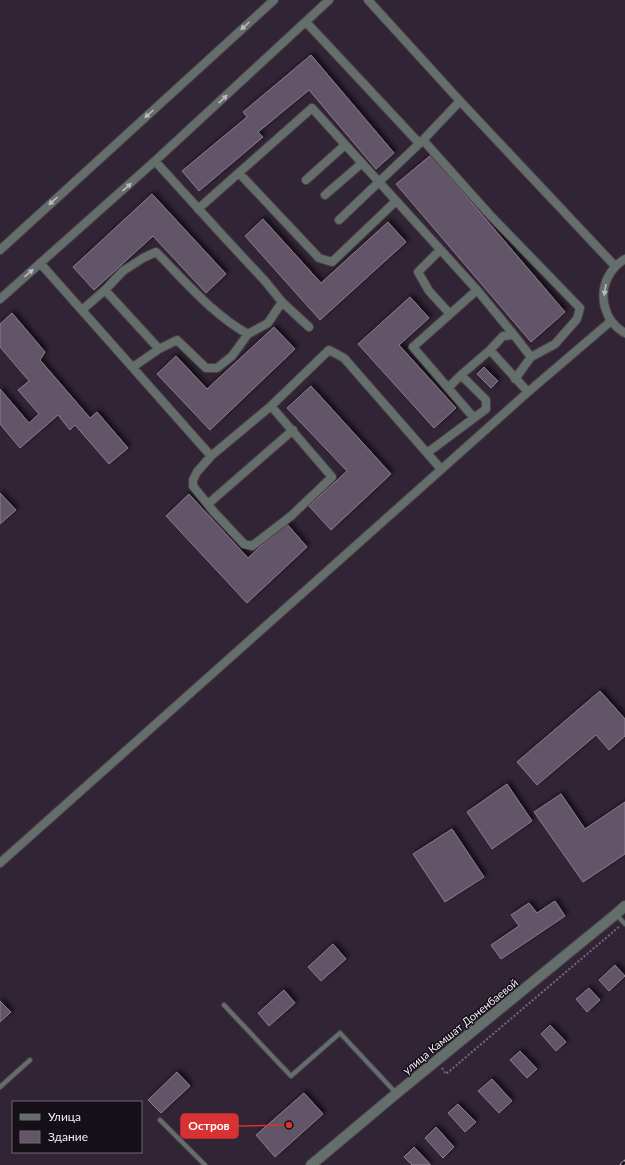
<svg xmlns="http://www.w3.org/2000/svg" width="625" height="1165" font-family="Lato,sans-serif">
	<defs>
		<filter id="shadow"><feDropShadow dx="3" dy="-3" stdDeviation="2" flood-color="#0009"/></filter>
	</defs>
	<rect width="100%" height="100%" fill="#312434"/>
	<path fill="#645568" stroke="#8a7b8e" filter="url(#shadow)" d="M311 55 394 153 376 169 309 90 258 132 263 137 199 191 182 171 247 117 243 112Z
		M431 155 565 312 531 342 396 184Z
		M152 194 226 274 206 293 153 236 94 290 73 267Z
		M263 219 321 283 388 222 406 242 320 320 245 236Z
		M410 297 429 318 399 345 456 408 434 428 358 344Z
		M12 313 45 352 40 360 90 418 97 412 128 448 109 464 75 425 70 430 58 415 20 448 0 424V389L29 423 39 414 18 390 29 381 0 347V324Z
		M274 327 295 349 210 430 157 374 176 356 207 389Z
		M484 367 498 381 491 388 477 374Z
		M311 386 391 474 331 530 309 506 347 471 287 408Z
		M0 493 16 510 0 524Z
		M189 494 248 558 286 523 307 547 247 603 166 516Z
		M600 691 625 719V736L609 750 596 735 537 785 517 762Z
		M507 784 532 821 492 849 467 812Z
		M561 794 585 829 625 802V854L583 882 534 812Z
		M452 829 484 877 445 902 413 854Z
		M555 901 565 916 501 959 491 945 519 926 511 915 529 903 537 913Z
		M333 944 346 959 321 981 308 967Z
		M615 965 625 976 609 991 599 980Z
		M589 988 600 1000 587 1012 576 999Z
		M284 990 295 1003 269 1026 258 1013Z
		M0 1001 11 1012 0 1022Z
		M550 1025 566 1042 556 1051 541 1034Z
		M520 1051 537 1069 527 1078 510 1060Z
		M177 1072 190 1086 161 1113 148 1100Z
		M492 1079 512 1101 499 1113 478 1091Z
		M304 1093 323 1114 275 1157 256 1135Z
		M458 1104 476 1122 465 1132 448 1113Z
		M436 1127 454 1147 443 1158 425 1138Z
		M414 1147 430 1164V1165H412L404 1157Z"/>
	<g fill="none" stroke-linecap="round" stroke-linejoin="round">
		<g stroke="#4c404f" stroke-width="6">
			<path id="service" d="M617 915 625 924
				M224 1005 291 1076 340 1033 396 1093
				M0 1087 30 1060
				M160 1120 205 1165"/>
		</g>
		<g stroke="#4c404f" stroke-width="10">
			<path id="minor" d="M368 0 460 101 615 266
				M306 22 419 143
				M423 140 490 215 580 308 577 319 555 344 531 357
				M239 173 319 258 332 262 396 201
				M306 180 345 145
				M325 195 362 163
				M198 209 312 108 477 290 514 335
				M339 220 423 140 460 101
				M0 250 274 0
				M440 250 418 272 429 291 450 314
				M625 259C618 263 612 269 608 277 598 297 605 322 625 333
				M40 263 211 456
				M105 290 159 349
				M0 299 155 161 329 0
				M282 302 309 327
				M82 310 105 290 123 271 143 258 156 252C184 280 213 315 248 334L268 323 282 302 265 281 225 238 155 161
				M490 350 503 336 514 335 531 357 515 379
				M133 367 159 349 177 340 206 368H217L232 356 248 334
				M448 388 461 375
				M271 406 332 477 291 516 252 546 244 544 214 512 193 486V480L197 472 211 456Z
				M271 406 329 350 344 358 441 469
				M474 418 413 347 477 290
				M427 453 486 409V400L461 375 490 350 528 392
				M208 504 293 430
				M0 863 528 392 611 321"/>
		</g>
		<g stroke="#4c404f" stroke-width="12">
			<path id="tertiary" d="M311 1165 397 1093 616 914 625 906"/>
		</g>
		<path stroke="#776b7a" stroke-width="2" stroke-dasharray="2 2" stroke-linecap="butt" d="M442 1068 446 1074 620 926"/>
		<use href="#service" stroke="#646f6b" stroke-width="4"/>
		<use href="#minor" stroke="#646f6b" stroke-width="8"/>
		<use href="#tertiary" stroke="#646f6b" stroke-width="10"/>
		<g stroke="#a89eab" stroke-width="4.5">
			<path id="rail" d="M622 1165 625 1162"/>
		</g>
		<use href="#rail" stroke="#151017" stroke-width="3" stroke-dasharray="9" stroke-linecap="butt"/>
	</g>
	<defs><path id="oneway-solid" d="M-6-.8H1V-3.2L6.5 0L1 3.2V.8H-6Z"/></defs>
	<g fill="#bababf">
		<use href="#oneway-solid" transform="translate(245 26) rotate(138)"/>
		<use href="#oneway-solid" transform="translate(223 99) rotate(-43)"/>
		<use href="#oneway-solid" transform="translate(149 114) rotate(138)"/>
		<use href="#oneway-solid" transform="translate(127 187) rotate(-41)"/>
		<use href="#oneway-solid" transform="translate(53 201) rotate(138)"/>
		<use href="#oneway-solid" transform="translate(29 273) rotate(-41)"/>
		<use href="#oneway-solid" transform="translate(605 290) rotate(99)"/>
	</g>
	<g text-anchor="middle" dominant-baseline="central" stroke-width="3" stroke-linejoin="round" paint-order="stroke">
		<g font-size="11" fill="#f4ecf7" stroke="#151017">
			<text transform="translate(460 1026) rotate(-39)">улица Камшат Доненбаевой</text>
		</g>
	</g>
	<path fill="none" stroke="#d83232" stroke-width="1.5" d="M289 1125L238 1126"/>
	<circle fill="#d83232" stroke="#151017" stroke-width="1.5" cx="289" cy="1125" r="4"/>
	<rect fill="#d83232" stroke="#d83232" stroke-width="1.5" x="181" y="1114" width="57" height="24" rx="4"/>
	<g font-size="12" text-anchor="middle" font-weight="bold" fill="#fff">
		<text x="209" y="1130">Остров</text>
	</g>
	<rect x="12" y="1101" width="130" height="52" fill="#151017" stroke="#6e6871"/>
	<rect x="20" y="1114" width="20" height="6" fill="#646f6b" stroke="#6e6871"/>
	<text x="48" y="1121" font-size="12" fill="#f4ecf7">Улица</text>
	<rect x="20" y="1131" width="20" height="12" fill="#645568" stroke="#6e6871"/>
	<text x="48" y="1141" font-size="12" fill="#f4ecf7">Здание</text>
</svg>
